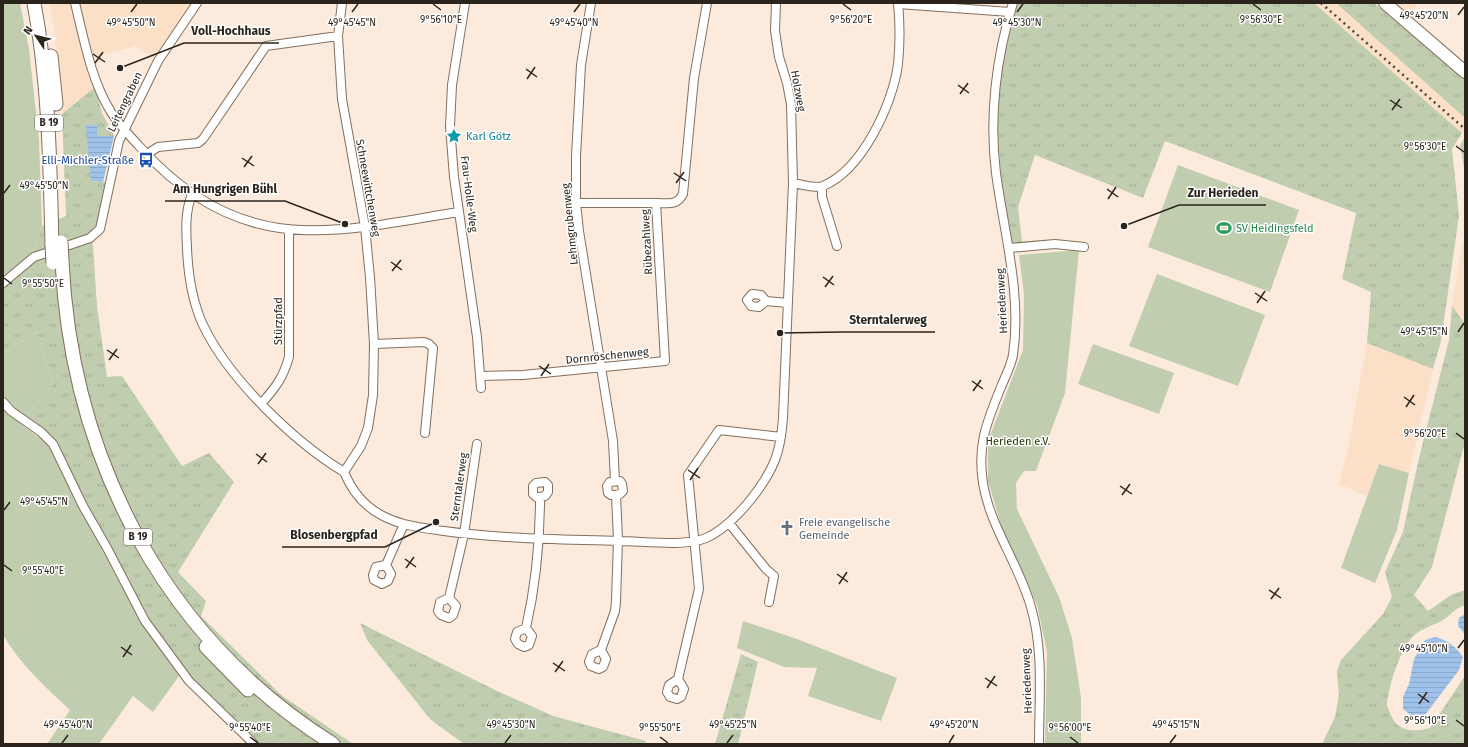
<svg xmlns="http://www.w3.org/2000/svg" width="1468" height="747" font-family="'Fira Sans',sans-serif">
	<defs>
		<pattern id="grass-tufts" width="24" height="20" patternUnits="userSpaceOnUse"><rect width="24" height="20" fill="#c0cdae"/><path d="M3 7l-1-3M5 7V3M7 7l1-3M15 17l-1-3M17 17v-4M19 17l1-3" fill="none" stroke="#a5b095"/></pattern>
		<pattern id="water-rules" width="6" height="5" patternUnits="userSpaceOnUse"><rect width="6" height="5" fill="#9fc2ea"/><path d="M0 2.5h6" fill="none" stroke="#89a7c8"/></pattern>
	</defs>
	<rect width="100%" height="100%" fill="#fcebdc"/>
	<path fill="#fbe0c7" d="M49 3H192L154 58 136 46 88 59 95 87 62 114 54 29Z
		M1314 3H1336L1465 118V130L1462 133Z
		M1392 3H1419L1408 17Z
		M1462 242H1465V324L1452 306Z
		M1367 343 1433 369 1409 473 1379 464 1367 496 1339 484 1348 448Z"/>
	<path fill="url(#grass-tufts)" d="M1018 3H1314L1462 133 1452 149 1459 216 1441 341 1433 369 1367 343 1371 292 1342 279 1356 213 1165 141 1143 198 1035 155 1018 207 1022 242 1011 244C1002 189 994 133 1000 77 1002 55 1012 24 1018 3Z
		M1336 3H1374L1465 79V118Z
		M95 87 102 113 114 136H97L91 181 107 182 98 226 92 232 97 306 107 377 122 376 182 466 209 453 234 482 178 572 206 601 201 616 281 695 353 744H259L249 736 187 676 144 617 53 440 47 443 37 434 20 424 53 384 37 332 3 353V277L32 253 42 226 66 216 62 114Z
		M1465 137V173L1460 145Z
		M1452 306 1465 324V442L1432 567 1414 595 1428 611 1451 595 1465 590V605C1455 608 1451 615 1443 620 1431 627 1417 629 1409 641 1398 657 1389 685 1387 704 1387 707 1389 710 1390 713 1396 731 1413 733 1430 728L1465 676V744H1322L1335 717 1339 695 1337 671 1341 660 1383 614 1392 597 1385 572 1403 532 1418 462 1449 340Z
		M360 623 495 690 553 716 646 741 645 744H464L430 719 367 640Z
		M741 654 758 662 738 744H715Z"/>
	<path fill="#c0cdae" d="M3 3H20L29 49 39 140 42 226 32 253 3 277Z
		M1178 165 1299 210 1270 292 1148 247Z
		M1079 250 1065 393 1036 471H1024L1016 483 1017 509 1059 597 1072 638 1081 698V744H1045L1047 652 1037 605 1001 525 988 481V441L1023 350 1024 294 1019 255Z
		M1157 274 1265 315 1238 386 1129 346Z
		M37 332 53 384 20 424 47 443 113 570 143 623 179 676 153 712 133 696 99 744H47L70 710C45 687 20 664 3 635V353Z
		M1093 344 1174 373 1159 414 1078 384Z
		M1379 464 1409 473 1397 530 1375 583 1341 568Z
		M743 621 797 639 897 678 881 721 808 696 817 668 784 667 737 648Z"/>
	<path fill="url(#water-rules)" d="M86 125H97V136H114L103 182 91 181Z
		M1465 614V634L1458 626 1459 618Z
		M1435 637C1448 640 1456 647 1463 657L1459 670 1425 715H1411L1403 709V697L1409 684 1414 659 1425 640Z"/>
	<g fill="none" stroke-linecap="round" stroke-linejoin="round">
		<g stroke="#826f5e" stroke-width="10">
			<path id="minor" d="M75 3C84 39 91 80 111 112 119 125 130 136 140 147 183 195 237 228 302 230 355 232 407 220 459 212
				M342 3 338 36 342 99 365 227 370 277 374 344 373 395 368 428 361 446 344 472
				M465 3 452 85 450 126 454 177 477 337 481 388
				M591 3 581 65 576 156V203L579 231 613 441 615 481
				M1013 3C996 57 989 117 996 173 1004 233 1022 294 1013 355 1011 366 1005 377 1001 387 987 422 977 444 983 483 990 527 1019 564 1031 607 1044 651 1039 699 1039 744
				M898 4 1010 12
				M147 154 158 147 198 143 203 139 266 46 338 36
				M793 183C801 184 816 189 823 186 862 170 893 104 898 64 900 44 900 23 898 3
				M822 187V197L837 246
				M192 194C185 212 186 229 187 248 188 273 192 301 203 325 229 379 293 441 344 472
				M576 203H656
				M1009 248 1055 244 1084 247
				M3 283 34 257 90 238 100 229 119 141 158 61 197 3
				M766 301 759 307 751 306 747 300 752 294 761 295 766 301 788 303
				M374 344 424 342 429 344 433 348 425 433
				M480 376 523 375 665 361 656 203C668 203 677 206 683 194L694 78 707 3
				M3 402 11 411 41 432 53 444 83 506 107 548 145 621 189 681 254 744
				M261 404C276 387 283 378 289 357V229
				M344 472C352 491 365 507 383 516 402 526 424 528 444 531 503 539 561 539 619 541 643 541 685 547 706 538 733 526 764 487 775 460 780 447 782 432 783 418L793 183 791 104 787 83 779 57 775 31 776 3
				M729 523 766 569 774 576 769 602
				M386 565 391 574 388 581 382 584 374 580 373 575 376 567 386 565 404 524
				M449 598 440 602 438 611 441 615 449 618 453 615 456 606 449 598 464 534 477 444
				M526 628 532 636 529 645 524 647 518 644 515 639 517 632 526 628C536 584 540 541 540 497H536L533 494V486L536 483 545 482 548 485V492L545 496 540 497
				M601 650 606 659 603 667 599 669 591 666 589 662 592 654 601 650 615 611 616 601 618 540 616 495H611L608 493 607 486 610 482 620 481 622 484 623 491 620 494 616 495
				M678 679 684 689 681 697 677 699 670 697 667 692 669 685 678 679 699 589 688 475 719 430 781 437"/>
		</g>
		<g stroke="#826f5e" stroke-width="14">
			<path id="secondary" d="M1385 3 1465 72"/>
		</g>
		<g stroke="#826f5e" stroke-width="15">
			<path id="primary" d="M34 3C49 83 50 163 52 245
				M51 56 56 104
				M62 262C72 459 163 637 333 744
				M206 647 248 690"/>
		</g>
		<use href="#minor" stroke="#fff" stroke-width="8"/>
		<use href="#secondary" stroke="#fff" stroke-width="12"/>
		<use href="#primary" stroke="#fff" stroke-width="13"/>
		<path stroke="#4c433b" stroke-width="2.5" stroke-dasharray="2 4" stroke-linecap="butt" d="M1321 3 1465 129"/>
		<g stroke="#826f5e" stroke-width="15" stroke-linecap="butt">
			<path id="primary-bridge" d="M61 242 62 262
				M52 245 53 263"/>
		</g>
		<use href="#primary-bridge" stroke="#fff" stroke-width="13"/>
	</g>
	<path fill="none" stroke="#2b241d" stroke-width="1.5" d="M433 4 441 10M843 4 851 10M1253 4 1261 10M131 12 137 4M352 12 358 4M574 12 580 4M1017 12 1023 4M1458 15 1464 7M93 54 105 62M95 63 103 52M526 69 537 77M527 79 535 67M958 85 969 93M960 94 968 83M1390 100 1402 108M1392 110 1400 99M1456 146 1464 152M242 158 254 166M244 167 252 156M674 173 686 181M676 183 684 172M1107 189 1118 197M4 193 10 185M1108 199 1116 187M391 262 402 270M392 271 401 260M823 277 834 285M4 278 12 284M825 287 833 276M1255 293 1267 301M1257 303 1265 291M1458 332 1464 323M107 350 119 358M109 360 117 349M539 366 551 374M541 376 549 364M972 381 983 389M973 391 981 380M1404 397 1415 405M1406 407 1414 395M1456 433 1464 439M256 454 267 462M258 464 266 453M688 470 700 478M690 480 698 468M1120 486 1132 494M1122 495 1130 484M4 510 10 502M405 559 416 567M4 565 12 571M406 568 414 557M837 574 848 582M839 584 847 572M1269 590 1281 598M1271 599 1279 588M121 647 132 655M1458 648 1464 640M123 657 131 645M553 663 565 671M555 672 563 661M985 678 997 686M987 688 995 676M1418 694 1429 702M1419 704 1427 692M1456 720 1464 726M250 737 258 743M660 737 668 743M1070 737 1078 743M62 743 68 735M505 743 511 735M727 743 733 735M949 743 954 735M1170 743 1176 735"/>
	<defs>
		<g id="sight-bare" transform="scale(1.2)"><path d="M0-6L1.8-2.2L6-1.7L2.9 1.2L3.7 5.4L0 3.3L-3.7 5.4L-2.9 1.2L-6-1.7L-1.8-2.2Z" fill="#0f9aa8" stroke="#fff" stroke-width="2.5" paint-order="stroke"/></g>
		<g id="bus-bare" transform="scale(1.2)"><path d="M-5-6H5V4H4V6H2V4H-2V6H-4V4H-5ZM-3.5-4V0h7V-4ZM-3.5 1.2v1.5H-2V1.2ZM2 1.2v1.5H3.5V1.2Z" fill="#1a4fb4" stroke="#fff" stroke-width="2.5" paint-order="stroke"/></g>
		<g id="stadium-bare" transform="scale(1.2)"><path d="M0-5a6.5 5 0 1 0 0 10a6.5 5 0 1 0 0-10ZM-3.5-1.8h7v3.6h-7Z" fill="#2e9e5b" stroke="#fff" stroke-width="2.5" paint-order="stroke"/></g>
		<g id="church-bare" transform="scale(1.2)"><path d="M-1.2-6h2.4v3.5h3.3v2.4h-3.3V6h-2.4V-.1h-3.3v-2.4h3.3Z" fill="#6b7280" stroke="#fff" stroke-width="2.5" paint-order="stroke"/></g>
	</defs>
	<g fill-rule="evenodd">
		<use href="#sight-bare" x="454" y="136"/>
		<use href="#bus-bare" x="146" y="160"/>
		<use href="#stadium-bare" x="1224" y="228"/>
		<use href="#church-bare" x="787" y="528"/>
	</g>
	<g text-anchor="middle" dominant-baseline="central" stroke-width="3" stroke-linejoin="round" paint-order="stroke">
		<g fill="#fff" stroke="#6b6661" stroke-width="1">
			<rect x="35" y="115" width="28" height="16" rx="3"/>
			<rect x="124" y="529" width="28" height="16" rx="3"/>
		</g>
		<g font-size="10" font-weight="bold" fill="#2b241d">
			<text x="49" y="123">B 19</text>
			<text x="138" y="537">B 19</text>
		</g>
		<g font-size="11" fill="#2b241d" stroke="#fff">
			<text transform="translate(798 91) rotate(80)">Holzweg</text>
			<text transform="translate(125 102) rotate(-64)">Leitengraben</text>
			<text transform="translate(368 188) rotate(80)">Schneewittchenweg</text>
			<text transform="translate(469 194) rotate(83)">Frau-Holle-Weg</text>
			<text transform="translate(570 224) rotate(-96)">Lehmgrubenweg</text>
			<text transform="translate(647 242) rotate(-93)">Rübezahlweg</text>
			<text transform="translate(1002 301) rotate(-93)">Heriedenweg</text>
			<text transform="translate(278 321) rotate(-90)">Stürzpfad</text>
			<text transform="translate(607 356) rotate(-6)">Dornröschenweg</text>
			<text transform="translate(459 487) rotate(-82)">Sterntalerweg</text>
			<text transform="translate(1027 681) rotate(-92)">Heriedenweg</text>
		</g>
		<g font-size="11" fill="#0d838f" stroke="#fff" text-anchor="start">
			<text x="466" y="136">Karl Götz</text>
		</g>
		<g font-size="11" fill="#164399" stroke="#fff" text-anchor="end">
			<text x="134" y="160">Elli-Michler-Straße</text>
		</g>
		<g font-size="11" fill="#27864d" stroke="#fff" text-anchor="start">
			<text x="1236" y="228">SV Heidingsfeld</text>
		</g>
		<g font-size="11" fill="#273700" stroke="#fff">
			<text x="1018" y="441">Herieden e.V.</text>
		</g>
		<g font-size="11" fill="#5b616d" stroke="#fff" text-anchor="start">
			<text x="799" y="522">Freie evangelische<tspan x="799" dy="13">Gemeinde</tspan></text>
		</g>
	</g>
	<g font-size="10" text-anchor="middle" fill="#2b241d" stroke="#fff" stroke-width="3" stroke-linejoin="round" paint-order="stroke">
		<text x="1424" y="19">49°45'20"N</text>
		<text x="441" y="23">9°56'10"E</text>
		<text x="851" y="23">9°56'20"E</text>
		<text x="1261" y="23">9°56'30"E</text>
		<text x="131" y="26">49°45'50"N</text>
		<text x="352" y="26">49°45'45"N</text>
		<text x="574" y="26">49°45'40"N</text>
		<text x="1017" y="26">49°45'30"N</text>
		<text x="1425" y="150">9°56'30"E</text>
		<text x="44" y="189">49°45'50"N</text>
		<text x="43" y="287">9°55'50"E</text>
		<text x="1424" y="335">49°45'15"N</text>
		<text x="1425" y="437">9°56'20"E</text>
		<text x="44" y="505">49°45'45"N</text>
		<text x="43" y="574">9°55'40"E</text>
		<text x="1424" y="652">49°45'10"N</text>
		<text x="1425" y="724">9°56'10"E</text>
		<text x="68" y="728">49°45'40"N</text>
		<text x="511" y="728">49°45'30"N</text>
		<text x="733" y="728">49°45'25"N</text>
		<text x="954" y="728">49°45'20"N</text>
		<text x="1176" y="728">49°45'15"N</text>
		<text x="250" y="731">9°55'40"E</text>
		<text x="660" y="731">9°55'50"E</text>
		<text x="1070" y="731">9°56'00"E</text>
	</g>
	<path fill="none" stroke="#2b241d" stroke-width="1.5" d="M120 68L184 43H279M345 224L285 201H165M1124 226L1179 205H1266M780 333L841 332H935M436 522L385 547H282"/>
	<g fill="#2b241d" stroke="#fff" stroke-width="1.5">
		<circle cx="120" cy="68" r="4"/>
		<circle cx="345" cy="224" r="4"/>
		<circle cx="1124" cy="226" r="4"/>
		<circle cx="780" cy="333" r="4"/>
		<circle cx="436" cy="522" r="4"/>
	</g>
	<g font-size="12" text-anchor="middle" font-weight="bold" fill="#2b241d" stroke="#fff" stroke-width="3" stroke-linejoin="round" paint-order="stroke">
		<text x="231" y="35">Voll-Hochhaus</text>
		<text x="225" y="193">Am Hungrigen Bühl</text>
		<text x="1223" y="197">Zur Herieden</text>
		<text x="888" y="324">Sterntalerweg</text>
		<text x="334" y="539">Blosenbergpfad</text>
	</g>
	<rect width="1468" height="747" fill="none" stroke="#2b241d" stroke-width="8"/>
	<g transform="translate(36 36) rotate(305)" stroke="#ffffff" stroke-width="3" paint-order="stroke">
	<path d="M0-3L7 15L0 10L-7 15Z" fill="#2b241d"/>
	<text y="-6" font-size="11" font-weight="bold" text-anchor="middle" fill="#2b241d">N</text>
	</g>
</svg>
